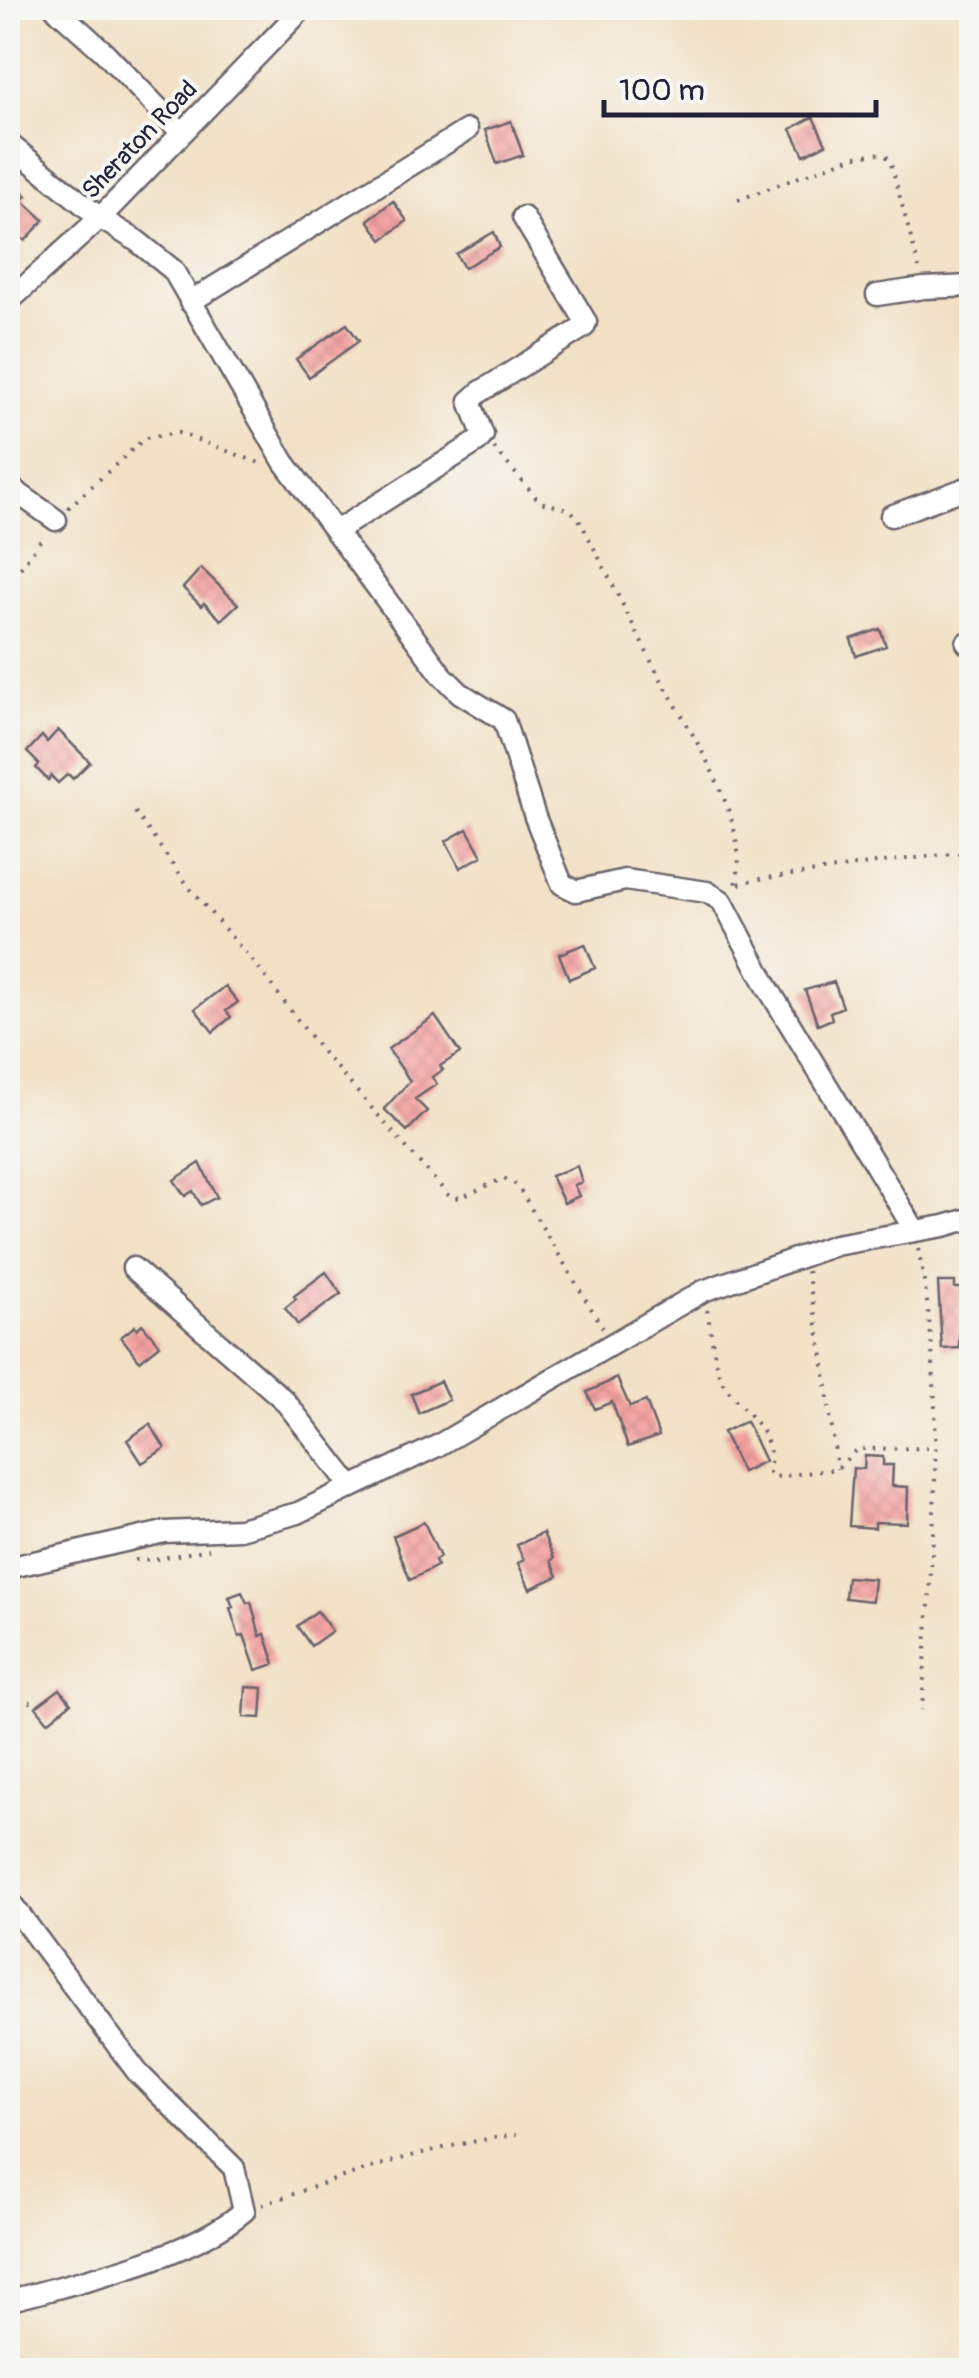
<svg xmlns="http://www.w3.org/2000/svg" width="979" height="2378" font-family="Pangolin,sans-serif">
	<defs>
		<pattern id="building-cross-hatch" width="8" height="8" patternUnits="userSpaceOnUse" patternTransform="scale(2.5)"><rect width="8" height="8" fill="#f5a3a1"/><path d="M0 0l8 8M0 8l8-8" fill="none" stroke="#d28c8c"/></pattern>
	</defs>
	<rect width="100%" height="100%" fill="#f6f6f2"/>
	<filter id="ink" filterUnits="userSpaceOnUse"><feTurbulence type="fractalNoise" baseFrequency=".01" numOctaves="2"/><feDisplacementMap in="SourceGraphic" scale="20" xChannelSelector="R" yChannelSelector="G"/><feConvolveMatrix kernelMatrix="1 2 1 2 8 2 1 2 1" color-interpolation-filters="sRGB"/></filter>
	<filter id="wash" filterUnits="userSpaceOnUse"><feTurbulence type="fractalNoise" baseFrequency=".0048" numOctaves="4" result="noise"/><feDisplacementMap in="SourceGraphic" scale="40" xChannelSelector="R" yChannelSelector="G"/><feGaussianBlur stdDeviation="2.25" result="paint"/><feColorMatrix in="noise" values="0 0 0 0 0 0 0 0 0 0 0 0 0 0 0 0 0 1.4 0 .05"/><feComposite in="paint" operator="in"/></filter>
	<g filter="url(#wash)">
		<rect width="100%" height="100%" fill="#f1e0c4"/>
		<g id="blocks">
			<path fill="url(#building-cross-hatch)" d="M813 117 826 144 804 155 791 129Z
				M511 121 523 155 497 164 485 130Z
				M8 177 27 196 22 200 44 220 25 241 8 225Z
				M393 201 407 221 382 240 368 220Z
				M494 232 500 247 464 268 456 254Z
				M347 324 359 341 309 377 296 359Z
				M201 568 238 604 221 620 204 603 201 606 183 588Z
				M880 629 886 646 856 656 851 639Z
				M58 730 90 762 73 779 68 774 58 783 51 776 48 780 36 768 39 764 27 752 42 736 47 742Z
				M467 829 482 856 460 868 446 841Z
				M585 944 595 968 569 979 559 954Z
				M834 982 843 1007 830 1012 832 1019 818 1025 805 990Z
				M225 986 238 1002 226 1011 231 1017 213 1032 195 1009Z
				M435 1016 460 1053 440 1066 443 1070 432 1077 437 1084 415 1099 427 1111 407 1131 384 1109 410 1081 388 1049Z
				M200 1163 217 1197 201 1205 193 1191 185 1196 174 1180Z
				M577 1166 582 1182 574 1185 579 1196 564 1203 551 1176Z
				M326 1272 341 1294 298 1325 285 1308 296 1299 294 1296Z
				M938 1282H955V1288H961L959 1348 942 1349Z
				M142 1324 160 1345 140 1361 121 1337 135 1326 137 1329Z
				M617 1378 630 1407 646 1401 659 1436 628 1447 612 1402 595 1409 587 1392Z
				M440 1381 449 1400 419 1413 411 1394Z
				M746 1421 765 1461 742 1472 723 1432Z
				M150 1424 165 1448 142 1463 127 1440Z
				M865 1456 883 1457V1465H893L892 1486 908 1487 907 1523 875 1522V1528L849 1526 853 1468 864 1469Z
				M424 1522 440 1557 435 1560 437 1566 410 1580 393 1536Z
				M543 1533 554 1558 551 1561 558 1576 530 1589 518 1563 524 1560 517 1545Z
				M847 1577 874 1579 872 1601 845 1598Z
				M242 1592 247 1603 251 1602 260 1636 265 1634 275 1664 256 1670 244 1635 239 1637 230 1608 233 1607 229 1597Z
				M317 1611 332 1631 311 1646 297 1626Z
				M246 1687 263 1688 261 1718 244 1717Z
				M60 1689 71 1703 48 1722 36 1707Z"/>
		</g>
	</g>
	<g filter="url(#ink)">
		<use href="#blocks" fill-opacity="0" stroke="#6a646b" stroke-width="2.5"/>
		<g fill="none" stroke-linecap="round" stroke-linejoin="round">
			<g stroke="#6a646b" stroke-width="25">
				<path id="minor" d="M55 8 104 52 182 133
					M8 143 100 218 137 241 173 270 284 462 442 675 460 693 504 720 535 817 562 884 576 891 625 880 707 892 722 901 768 988 914 1229
					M877 295 924 288 972 286
					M8 302 100 218 303 8
					M190 302 467 130
					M8 486 56 520
					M891 516 972 486
					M336 531 477 442 483 435 470 401 480 392 584 327 586 322 523 217
					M967 643 972 641
					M133 1268 284 1400 352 1487
					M8 1568 164 1532 240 1529 298 1513 437 1446 703 1291 835 1245 944 1226 972 1218
					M8 1899 138 2073 234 2168 244 2211C188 2259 79 2281 8 2301"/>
			</g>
			<path stroke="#6a646b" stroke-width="4" stroke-dasharray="2.5 8" stroke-linecap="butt" d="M738 200 855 156 883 153 890 160 919 268
				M494 448 540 502 568 509 578 517C603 565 627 613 651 661 681 719 753 818 736 884
				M68 508 145 438 179 433 265 465
				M8 585 45 534
				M135 812 192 891 260 970 319 1048 449 1196 460 1198 504 1178 517 1185 604 1330
				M739 884C765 876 790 876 816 872 868 864 919 856 972 853
				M918 1249C949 1400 931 1558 922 1710
				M807 1271 823 1357 837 1469
				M707 1310C711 1330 715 1371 725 1386 745 1416 777 1430 769 1473L775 1477 837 1469 857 1449 933 1448
				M135 1560 157 1559 209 1549
				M8 1701 34 1702
				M262 2205C348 2175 426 2146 516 2135"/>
			<use href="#minor" stroke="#fff" stroke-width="20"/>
		</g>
	</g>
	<g text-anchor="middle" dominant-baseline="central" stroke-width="8" stroke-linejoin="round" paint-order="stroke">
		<g font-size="25" fill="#22223b" stroke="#f6f6f2">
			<text transform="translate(140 140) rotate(-46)">Sheraton Road</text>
		</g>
	</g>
	<rect width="979" height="2378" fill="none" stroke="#f6f6f2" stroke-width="40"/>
	<path d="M604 100v15h272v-15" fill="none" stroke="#22223b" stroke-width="5"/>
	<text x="619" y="100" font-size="30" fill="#22223b" stroke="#f6f6f2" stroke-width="8" paint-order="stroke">100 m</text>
</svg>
